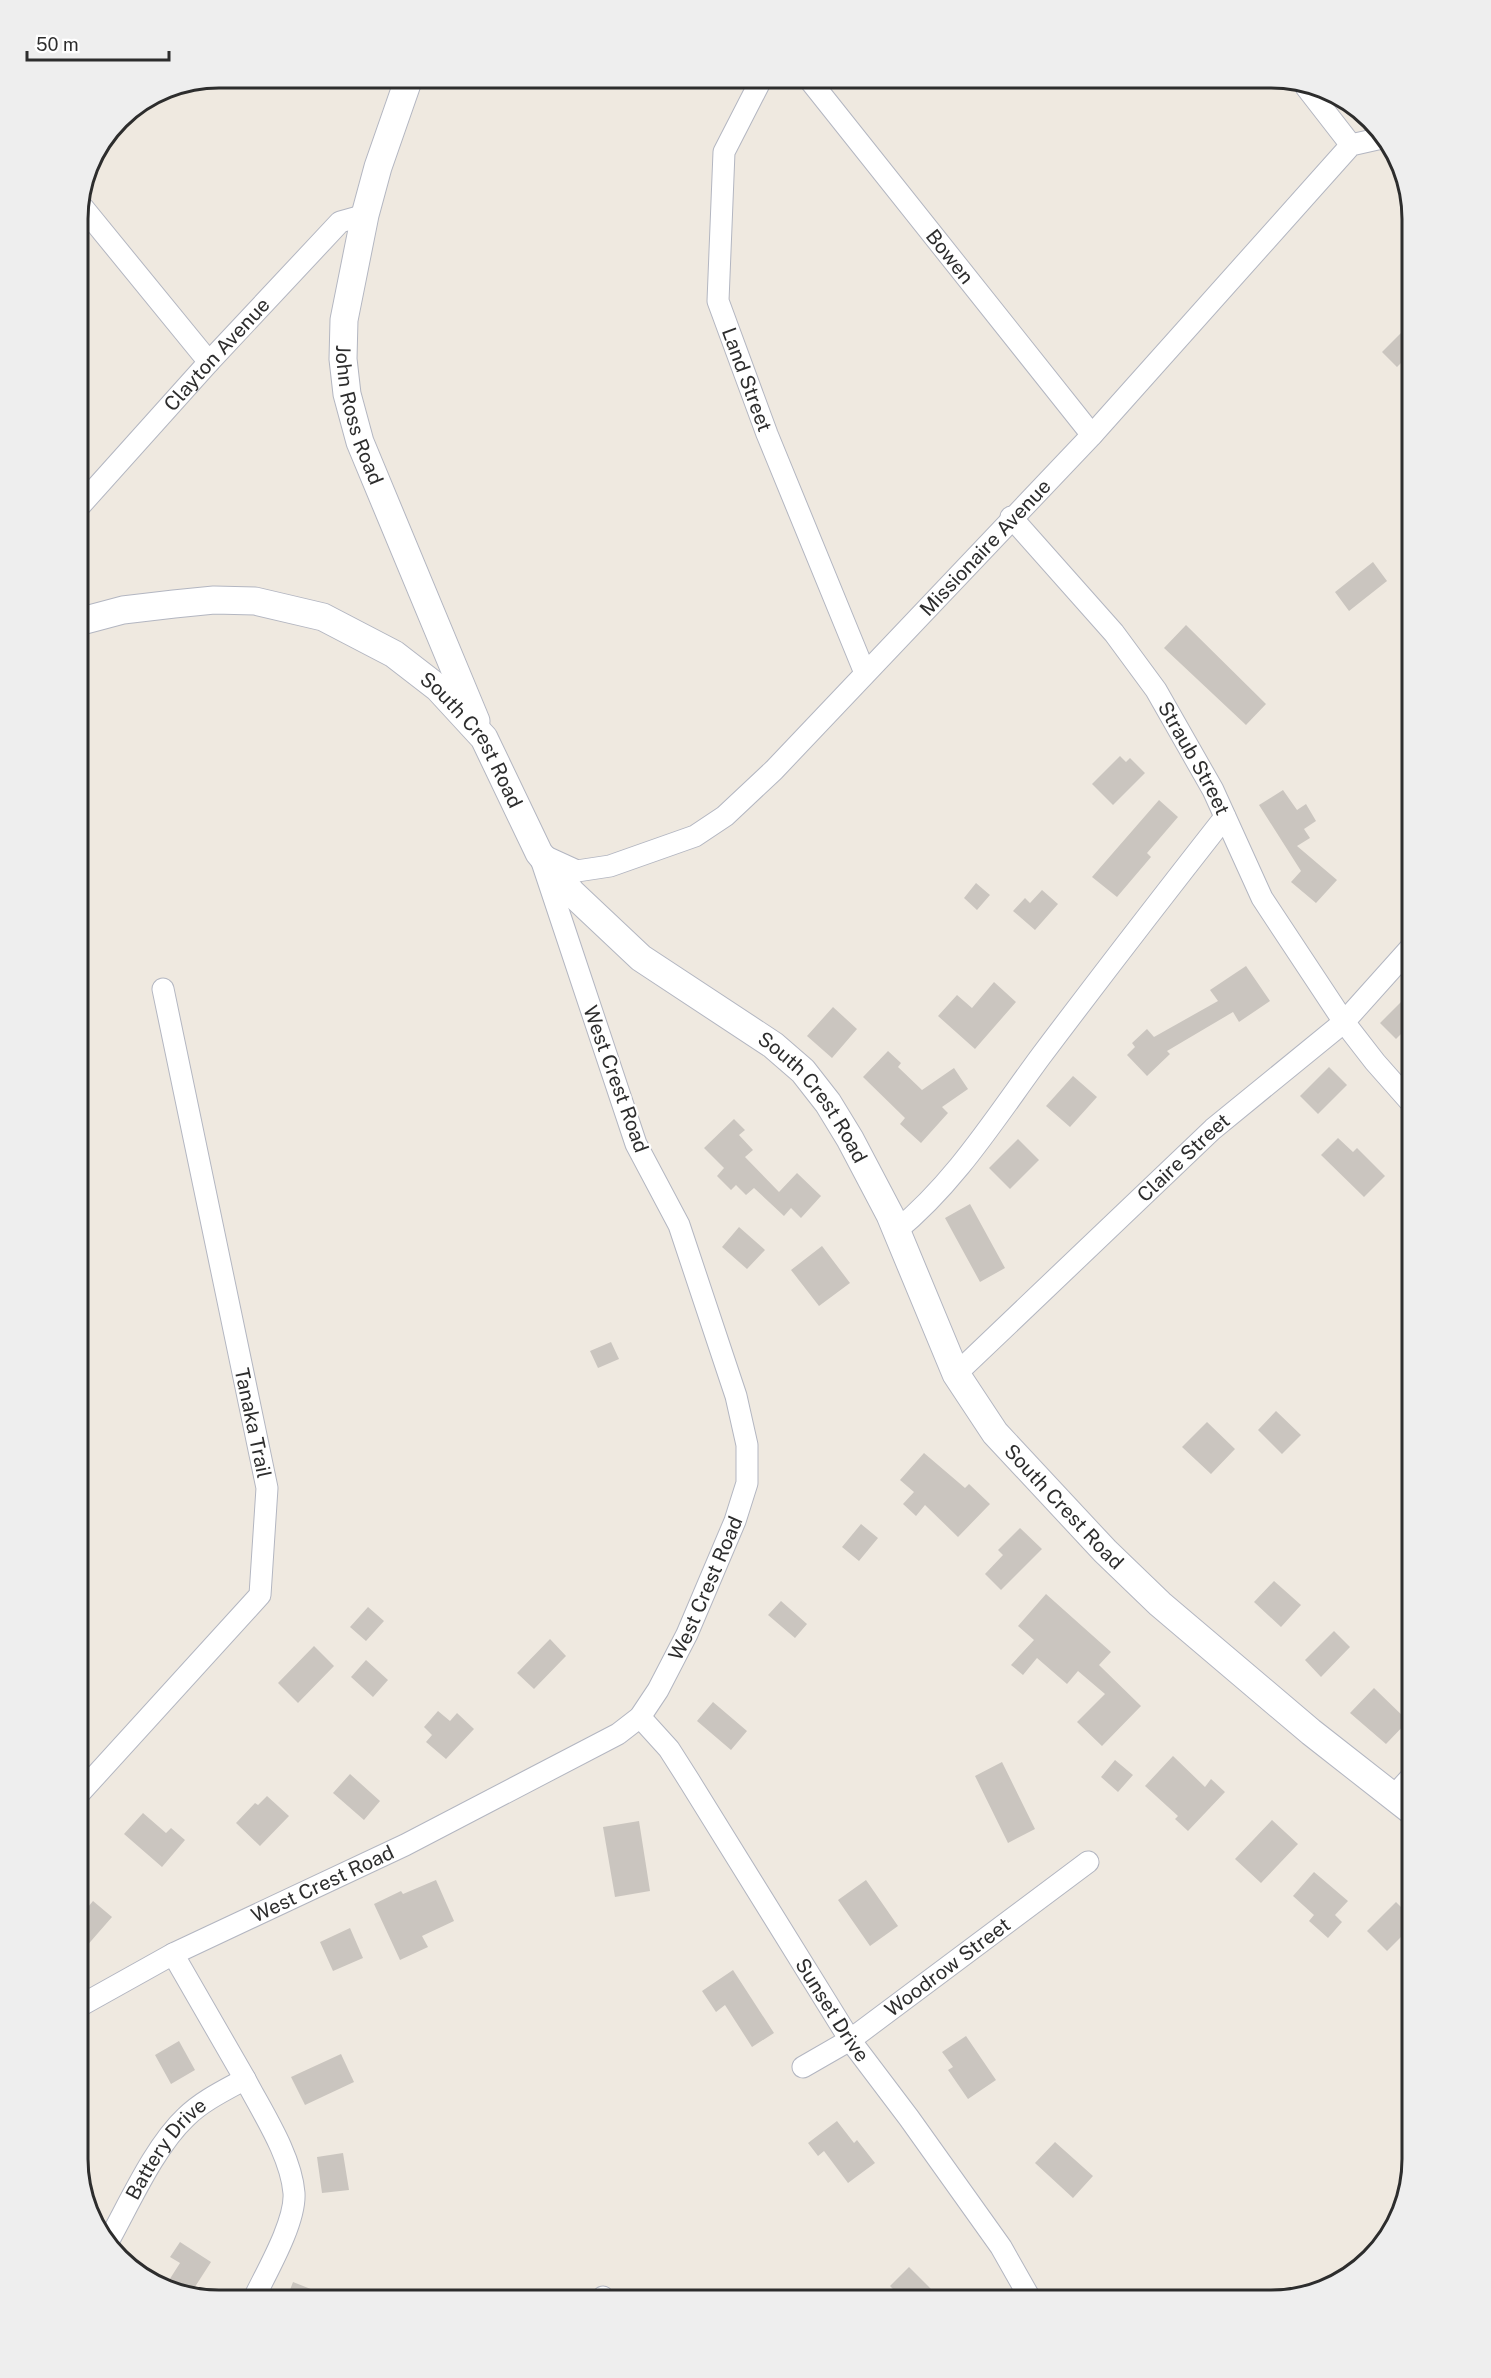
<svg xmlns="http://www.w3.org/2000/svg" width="1491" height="2378" font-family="'Public Sans',sans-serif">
	<rect width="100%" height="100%" fill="#efe9e0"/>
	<path fill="#cac5bf" d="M1401 333 1413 345V351L1397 367 1382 352Z
		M1373 562 1387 581 1349 611 1335 592Z
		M1186 625 1266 704 1246 725 1164 648Z
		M1120 756 1126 762 1130 758 1145 773 1113 805 1092 784Z
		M1283 790 1297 810 1306 804 1316 821 1304 829 1310 838 1297 846 1337 880 1316 903 1291 882 1301 871 1259 805Z
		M1159 800 1178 817 1147 853 1151 857 1117 897 1092 877Z
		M976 883 990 895 977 910 964 898Z
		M1042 890 1058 904 1035 930 1013 911 1025 898 1030 903Z
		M1246 966 1270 1001 1239 1022 1233 1012 1167 1051 1170 1054 1147 1076 1127 1055 1135 1047 1132 1043 1147 1029 1154 1037 1218 1001 1210 990Z
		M994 982 1016 1002 975 1049 938 1016 957 995 972 1008Z
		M1413 990V1022L1396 1039 1380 1023Z
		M833 1007 857 1029 832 1058 807 1036Z
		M888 1051 901 1063 898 1067 922 1090 954 1068 968 1089 942 1107 948 1113 921 1143 900 1124 905 1118 863 1077Z
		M1329 1067 1347 1085 1318 1114 1300 1096Z
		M1073 1076 1097 1097 1070 1127 1046 1106Z
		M734 1119 745 1130 739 1135 753 1150 745 1157 779 1192 797 1173 821 1196 801 1218 791 1208 784 1216 754 1188 746 1195 736 1185 731 1190 717 1176 724 1168 704 1148Z
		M1338 1138 1353 1152 1357 1148 1385 1176 1364 1197 1321 1155Z
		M1018 1139 1039 1160 1010 1189 989 1168Z
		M970 1204 1005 1268 980 1282 945 1218Z
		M739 1227 765 1250 747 1269 722 1247Z
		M822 1246 850 1283 819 1306 791 1270Z
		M611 1342 619 1359 598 1368 590 1351Z
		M1276 1411 1301 1435 1282 1454 1258 1430Z
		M1207 1422 1235 1449 1211 1474 1182 1447Z
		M924 1453 965 1488 969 1484 990 1504 958 1537 925 1505 916 1516 903 1504 914 1492 900 1480Z
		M861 1524 878 1538 859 1561 842 1547Z
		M1020 1528 1042 1549 1001 1590 985 1574 1003 1555 998 1550Z
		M1274 1581 1301 1605 1281 1627 1254 1602Z
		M1046 1594 1111 1652 1099 1665 1141 1706 1102 1746 1077 1722 1105 1694 1078 1671 1067 1684 1037 1658 1023 1675 1011 1665 1034 1640 1018 1626Z
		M781 1601 807 1624 795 1638 768 1615Z
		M368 1607 384 1621 366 1641 350 1627Z
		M1334 1631 1350 1647 1321 1677 1305 1660Z
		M550 1639 566 1656 534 1689 517 1673Z
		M314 1646 334 1666 298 1703 278 1683Z
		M366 1660 388 1680 373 1697 351 1677Z
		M1374 1688 1408 1721 1386 1744 1350 1713Z
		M713 1702 747 1731 731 1750 697 1721Z
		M438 1711 450 1721 457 1713 474 1729 446 1759 426 1742 432 1735 424 1727Z
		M1173 1756 1205 1787 1211 1779 1225 1792 1188 1831 1175 1819 1178 1816 1145 1786Z
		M1115 1760 1133 1775 1118 1792 1101 1777Z
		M1002 1762 1035 1829 1008 1843 975 1776Z
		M350 1774 380 1801 364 1820 333 1793Z
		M267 1796 289 1816 260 1846 236 1823 255 1803 258 1805Z
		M143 1813 166 1833 171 1828 185 1840 162 1867 124 1834Z
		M1272 1820 1298 1844 1261 1883 1235 1859Z
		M639 1821 650 1891 615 1897 603 1827Z
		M1314 1872 1348 1901 1335 1915 1342 1922 1328 1938 1309 1921 1314 1915 1293 1896Z
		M436 1880 454 1921 422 1936 428 1947 400 1960 374 1904 401 1891 403 1894Z
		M866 1880 898 1926 870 1946 838 1900Z
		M78 1899 88 1907 93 1901 112 1917 78 1956Z
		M1396 1902 1413 1919V1925L1387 1951 1367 1931Z
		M350 1928 363 1958 333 1971 320 1942Z
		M733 1970 774 2033 752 2047 725 2005 716 2012 702 1991Z
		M966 2036 996 2080 968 2099 948 2070 953 2067 942 2052Z
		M179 2041 195 2070 171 2084 155 2055Z
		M341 2054 354 2082 305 2105 291 2077Z
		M837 2121 854 2143 857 2140 875 2163 848 2183 824 2151 818 2156 808 2143Z
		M1055 2142 1093 2176 1073 2198 1035 2163Z
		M343 2153 349 2190 322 2193 317 2157Z
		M180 2242 211 2262 191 2293 166 2285 180 2263 170 2257Z
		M909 2267 942 2300H904L890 2286Z
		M293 2282 336 2299V2300H286Z"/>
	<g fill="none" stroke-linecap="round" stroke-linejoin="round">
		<g stroke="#b3b6c1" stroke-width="23">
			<g id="minor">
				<path id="s1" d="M762 78 724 152 718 301 767 434 865 673"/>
				<path id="s2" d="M808 78 1092 435"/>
				<path d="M1306 87 1351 145"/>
				<path d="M80 204 209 362"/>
				<path id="s3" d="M78 508 209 362 340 222 365 215"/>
				<path id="s4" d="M1011 517 1114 633 1156 690 1213 790 1262 898 1344 1022 1375 1062 1413 1105"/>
				<path id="s5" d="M542 855 577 871 610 866 695 836 725 816 774 770 1092 435 1351 145 1382 138"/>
				<path d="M896 1231C955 1183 996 1117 1041 1056 1102 975 1163 896 1225 817"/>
				<path id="s6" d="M956 1374 1213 1129 1344 1022 1413 945"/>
				<path id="s7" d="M640 1717 669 1749 690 1782 850 2040 909 2118 1001 2247 1031 2300"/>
				<path d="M78 1795 260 1595 267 1488 163 989"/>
				<path d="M1392 1798 1413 1775"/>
				<path d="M173 1954 245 2079"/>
				<path id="s8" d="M78 2007 173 1954 405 1845 618 1734 640 1717 658 1690 687 1634 735 1521 747 1483V1445L736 1396 679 1225 636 1144 542 862"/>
				<path id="s9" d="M803 2067 850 2040 1088 1862"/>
				<path id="s10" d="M109 2240C130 2202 155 2146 186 2117 202 2101 225 2090 245 2079 262 2112 291 2155 294 2193 296 2222 266 2273 253 2300"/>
				<path d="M601 2300 603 2297"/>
			</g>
		</g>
		<g stroke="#b3b6c1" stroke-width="29">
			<g id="tertiary">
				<path id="s11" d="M409 78 378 167 365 215 344 320 343 359 347 394 360 442 476 721"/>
				<path id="s12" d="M78 622 123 610 174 604 214 600 255 601 323 617 394 654 438 688 484 738 539 853 572 893 641 958 773 1045 803 1071 828 1103 850 1139 890 1215 956 1374 995 1433 1105 1551 1160 1604 1311 1732 1413 1812"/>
			</g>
		</g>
		<use href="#minor" stroke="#fff" stroke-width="21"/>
		<use href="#tertiary" stroke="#fff" stroke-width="27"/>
	</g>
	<g text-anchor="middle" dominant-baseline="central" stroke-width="4.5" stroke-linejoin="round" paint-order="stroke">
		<g font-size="20" fill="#2d2d2d" stroke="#fff">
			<text stroke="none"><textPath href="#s2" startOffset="228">Bowen</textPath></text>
			<text stroke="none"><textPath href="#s3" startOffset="207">Clayton Avenue</textPath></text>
			<text stroke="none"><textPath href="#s1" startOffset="316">Land Street</textPath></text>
			<text stroke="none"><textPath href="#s11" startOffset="348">John Ross Road</textPath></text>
			<text stroke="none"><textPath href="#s5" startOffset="572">Missionaire Avenue</textPath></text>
			<text stroke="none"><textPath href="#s12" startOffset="447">South Crest Road</textPath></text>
			<text stroke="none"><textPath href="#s4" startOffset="304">Straub Street</textPath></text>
			<text transform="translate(616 1079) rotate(70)">West Crest Road</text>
			<text stroke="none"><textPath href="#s12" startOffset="951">South Crest Road</textPath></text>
			<text stroke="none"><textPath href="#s6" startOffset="314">Claire Street</textPath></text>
			<text transform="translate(253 1423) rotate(78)">Tanaka Trail</text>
			<text stroke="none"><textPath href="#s12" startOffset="1437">South Crest Road</textPath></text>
			<text stroke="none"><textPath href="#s8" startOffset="778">West Crest Road</textPath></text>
			<text stroke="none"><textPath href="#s8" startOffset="274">West Crest Road</textPath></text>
			<text stroke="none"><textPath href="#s9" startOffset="176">Woodrow Street</textPath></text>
			<text stroke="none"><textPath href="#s7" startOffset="351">Sunset Drive</textPath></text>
			<text stroke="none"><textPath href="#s10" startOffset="108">Battery Drive</textPath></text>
		</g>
	</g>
	<path d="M0 0H1491V2378H0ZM219 88H1271A131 131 0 0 1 1402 219V2159A131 131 0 0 1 1271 2290H219A131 131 0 0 1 88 2159V219A131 131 0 0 1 219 88Z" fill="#eee" fill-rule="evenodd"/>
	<path fill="none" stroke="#2d2d2d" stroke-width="3" d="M219 88H1271A131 131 0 0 1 1402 219V2159A131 131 0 0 1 1271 2290H219A131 131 0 0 1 88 2159V219A131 131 0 0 1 219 88Z"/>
	<path d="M27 51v9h142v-9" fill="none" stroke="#2d2d2d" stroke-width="3"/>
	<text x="36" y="51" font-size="18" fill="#2d2d2d" stroke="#ffffff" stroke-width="4.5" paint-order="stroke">50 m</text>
</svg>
